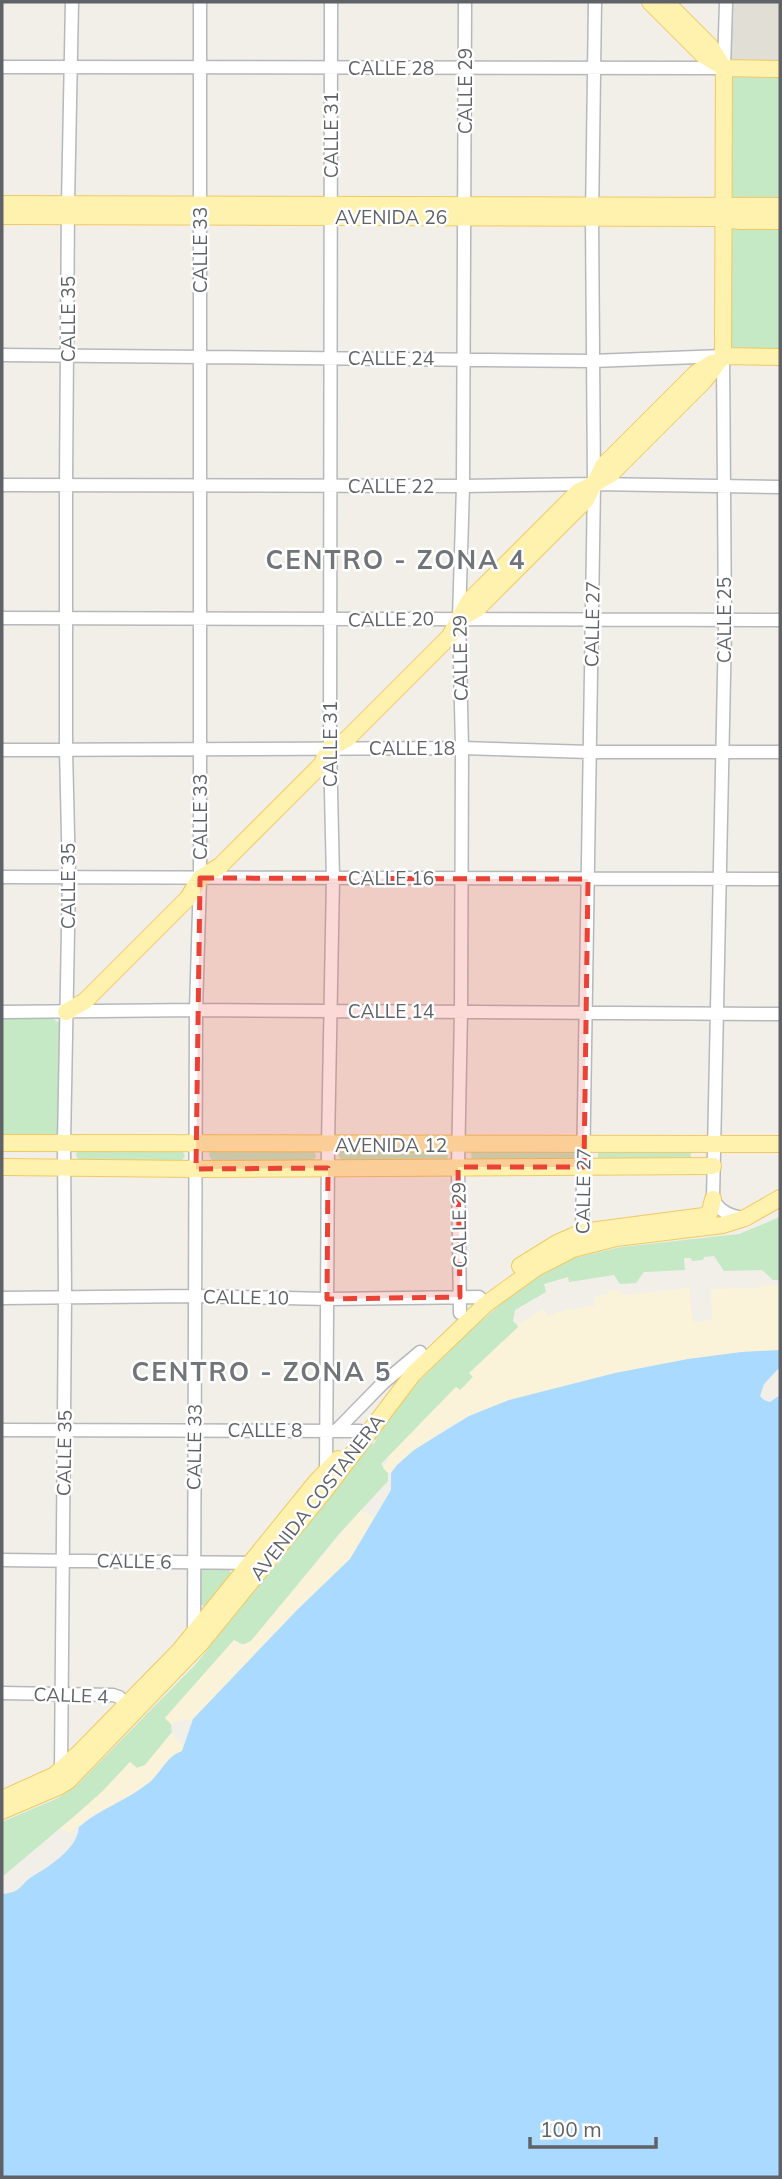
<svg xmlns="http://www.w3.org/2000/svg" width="782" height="2179" font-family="Mulish,sans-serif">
	<rect width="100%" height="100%" fill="#f1efe8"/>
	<path fill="#e1ded6" d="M732 2H780V64L731 63Z"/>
	<path fill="#c5e8c5" d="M731 76H780V201H730Z
		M730 226 780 227V352L729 351Z
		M2 1019H53L60 1023 59 1136 2 1139Z
		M691 1148V1163L600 1162 598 1158V1151Z
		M445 1149 448 1155 447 1160 342 1161 338 1155 340 1150Z
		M574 1149 576 1155 574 1160 477 1163C472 1159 469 1156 473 1150Z
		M77 1150H182L185 1156 181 1162 79 1161 76 1155Z
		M210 1150H314L316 1156 313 1162 212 1161 209 1155Z
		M780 1217V1280H773L762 1270 724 1271 714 1256 704 1257 703 1260 692 1261 691 1258H684L685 1270 644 1272 636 1283 620 1284 614 1275 569 1282 568 1277 544 1284 546 1292 515 1310 513 1321 519 1327 470 1373 473 1377 460 1391 456 1387 381 1464 388 1473V1481L339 1534 252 1640 244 1645 234 1640 165 1718 171 1724 172 1732 145 1765 137 1768 130 1762 96 1798 2 1877V1822L58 1798 77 1785 196 1664 275 1564 277 1565 282 1559 281 1557 371 1444H373L376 1441 375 1439 413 1387 469 1332 503 1302 541 1275 563 1263 574 1258 621 1247 739 1234Z
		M229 1567 231 1575 208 1604 204 1606 198 1603 199 1568Z"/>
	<path fill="#fbf3d9" d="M761 1285H780V1350L741 1352 509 1400 469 1416 449 1426 404 1458 391 1473H388L383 1468 388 1460 387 1458 456 1387 460 1390 473 1377 469 1373 518 1327V1324L542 1310 544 1309 547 1316 572 1308 573 1310 596 1305 594 1297 608 1294V1291L618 1289 624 1295 689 1288 693 1322 712 1320 711 1289 760 1288Z
		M361 1510 374 1518 350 1559 297 1610 275 1634 269 1632 268 1633 273 1636 268 1642 193 1719 177 1721 172 1725 165 1718 234 1640 241 1645 250 1642Z
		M171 1734 182 1743V1751L174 1754 153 1779 136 1792 93 1815 70 1833 60 1829 105 1789 130 1762 137 1768 145 1765Z"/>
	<path fill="#aadaff" d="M780 1350V1367L764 1384 760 1396 764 1400 770 1402 780 1395V2177H2V1894C5 1894 9 1893 13 1892 20 1890 24 1882 30 1878 48 1867 77 1850 79 1827 101 1808 128 1800 150 1782 161 1772 167 1756 182 1751L193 1719 297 1610 350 1559 391 1490V1473L397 1465 414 1450 469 1416 509 1400 615 1373 688 1359 741 1352Z"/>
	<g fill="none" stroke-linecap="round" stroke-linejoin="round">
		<g stroke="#b5b8bc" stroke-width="15">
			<path id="minor" d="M2 67 724 68 726 2
				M2 355 592 361 723 356 725 628 713 1199C720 1212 730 1216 744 1218
				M2 485 463 486 594 484 780 487
				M2 618 780 620
				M2 750 462 748 590 752H780
				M2 877 780 879
				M2 1012 196 1010 780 1014
				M582 1238 594 484 592 218 595 2
				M2 1298 195 1296 327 1299 479 1297 486 1304
				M460 1313 458 1167 461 1011 462 748 459 619 463 486 465 2
				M2 1430 360 1431
				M337 1430 383 1383 420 1352
				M326 1475 328 1145 333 878 330 748 331 2
				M2 1560 257 1563
				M194 1633 196 1010 200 878V2
				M2 1693 113 1695 119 1697 132 1710
				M61 1771 65 1297 64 1143 69 877 66 750V485L68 204 72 2"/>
		</g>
		<g stroke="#f2c960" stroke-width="18">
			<path id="major" d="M650 2 703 55 724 68
				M666 2 710 46 721 63
				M724 68 780 69
				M2 204 780 206
				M2 216 715 218 740 221H780
				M723 356 724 68
				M723 356 780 357
				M459 619 469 601 578 492 594 484 603 466 696 373 712 363
				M66 1012 85 1001 188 898 200 878 220 866 321 765 330 748 347 739 450 636 459 619 477 609 586 500 594 484 611 474 704 381 723 356
				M2 1143 780 1144
				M2 1167 196 1169 713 1166
				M520 1266 557 1243 582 1232 704 1216 710 1212 713 1199
				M2 1799 55 1775 78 1754 180 1650 316 1482 338 1459
				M2 1811 58 1787 68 1781 201 1643 326 1489 413 1374 486 1304 536 1268 573 1249 616 1238 723 1225 745 1218 780 1198"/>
		</g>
		<use href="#minor" stroke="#fff" stroke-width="12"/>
		<use href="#major" stroke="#fff2af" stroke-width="16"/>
	</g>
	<path fill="#ea4335" fill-opacity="0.2" stroke="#ea4335" stroke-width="5" stroke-dasharray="14 9" stroke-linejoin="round" d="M200 878 588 879 584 1167H458L460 1297 327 1299 328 1168 196 1169Z"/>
	<g text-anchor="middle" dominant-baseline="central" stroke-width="5" stroke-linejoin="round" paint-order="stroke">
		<g font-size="19" fill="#5f6368" stroke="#fff">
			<text x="391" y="68">CALLE 28</text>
			<text transform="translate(465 91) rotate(-90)">CALLE 29</text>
			<text transform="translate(331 135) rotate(-90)">CALLE 31</text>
			<text x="391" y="217">AVENIDA 26</text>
			<text transform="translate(200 250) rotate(-90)">CALLE 33</text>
			<text transform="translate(68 319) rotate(-90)">CALLE 35</text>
			<text x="391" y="358">CALLE 24</text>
			<text x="391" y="486">CALLE 22</text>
			<text transform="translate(391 619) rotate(-1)">CALLE 20</text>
			<text transform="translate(724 620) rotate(-90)">CALLE 25</text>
			<text transform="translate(592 624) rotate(-89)">CALLE 27</text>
			<text transform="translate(460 658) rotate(-91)">CALLE 29</text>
			<text transform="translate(330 744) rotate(-90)">CALLE 31</text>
			<text x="412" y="748">CALLE 18</text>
			<text transform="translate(200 817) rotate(-90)">CALLE 33</text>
			<text x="391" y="878">CALLE 16</text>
			<text transform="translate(68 886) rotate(-90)">CALLE 35</text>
			<text x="391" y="1011">CALLE 14</text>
			<text x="391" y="1145">AVENIDA 12</text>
			<text transform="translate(583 1191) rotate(-89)">CALLE 27</text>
			<text transform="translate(459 1225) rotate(-91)">CALLE 29</text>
			<text transform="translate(246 1297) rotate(1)">CALLE 10</text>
			<text x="265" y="1430">CALLE 8</text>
			<text transform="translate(194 1447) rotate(-89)">CALLE 33</text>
			<text transform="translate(64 1453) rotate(-89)">CALLE 35</text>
			<text transform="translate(317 1497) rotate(-52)">AVENIDA COSTANERA</text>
			<text transform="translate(134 1561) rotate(1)">CALLE 6</text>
			<text transform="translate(71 1695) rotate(2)">CALLE 4</text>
		</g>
		<g font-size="26" font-weight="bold" letter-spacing="2" fill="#70757a" stroke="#fff">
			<text x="396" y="559">CENTRO - ZONA 4</text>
			<text x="262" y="1371">CENTRO - ZONA 5</text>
		</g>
	</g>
	<rect width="782" height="2179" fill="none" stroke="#5f6368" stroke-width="7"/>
	<path d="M530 2137v10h126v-10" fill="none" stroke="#5f6368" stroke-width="3.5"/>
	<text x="540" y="2137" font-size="21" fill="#5f6368" stroke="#ffffff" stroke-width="5" paint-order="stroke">100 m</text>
</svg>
